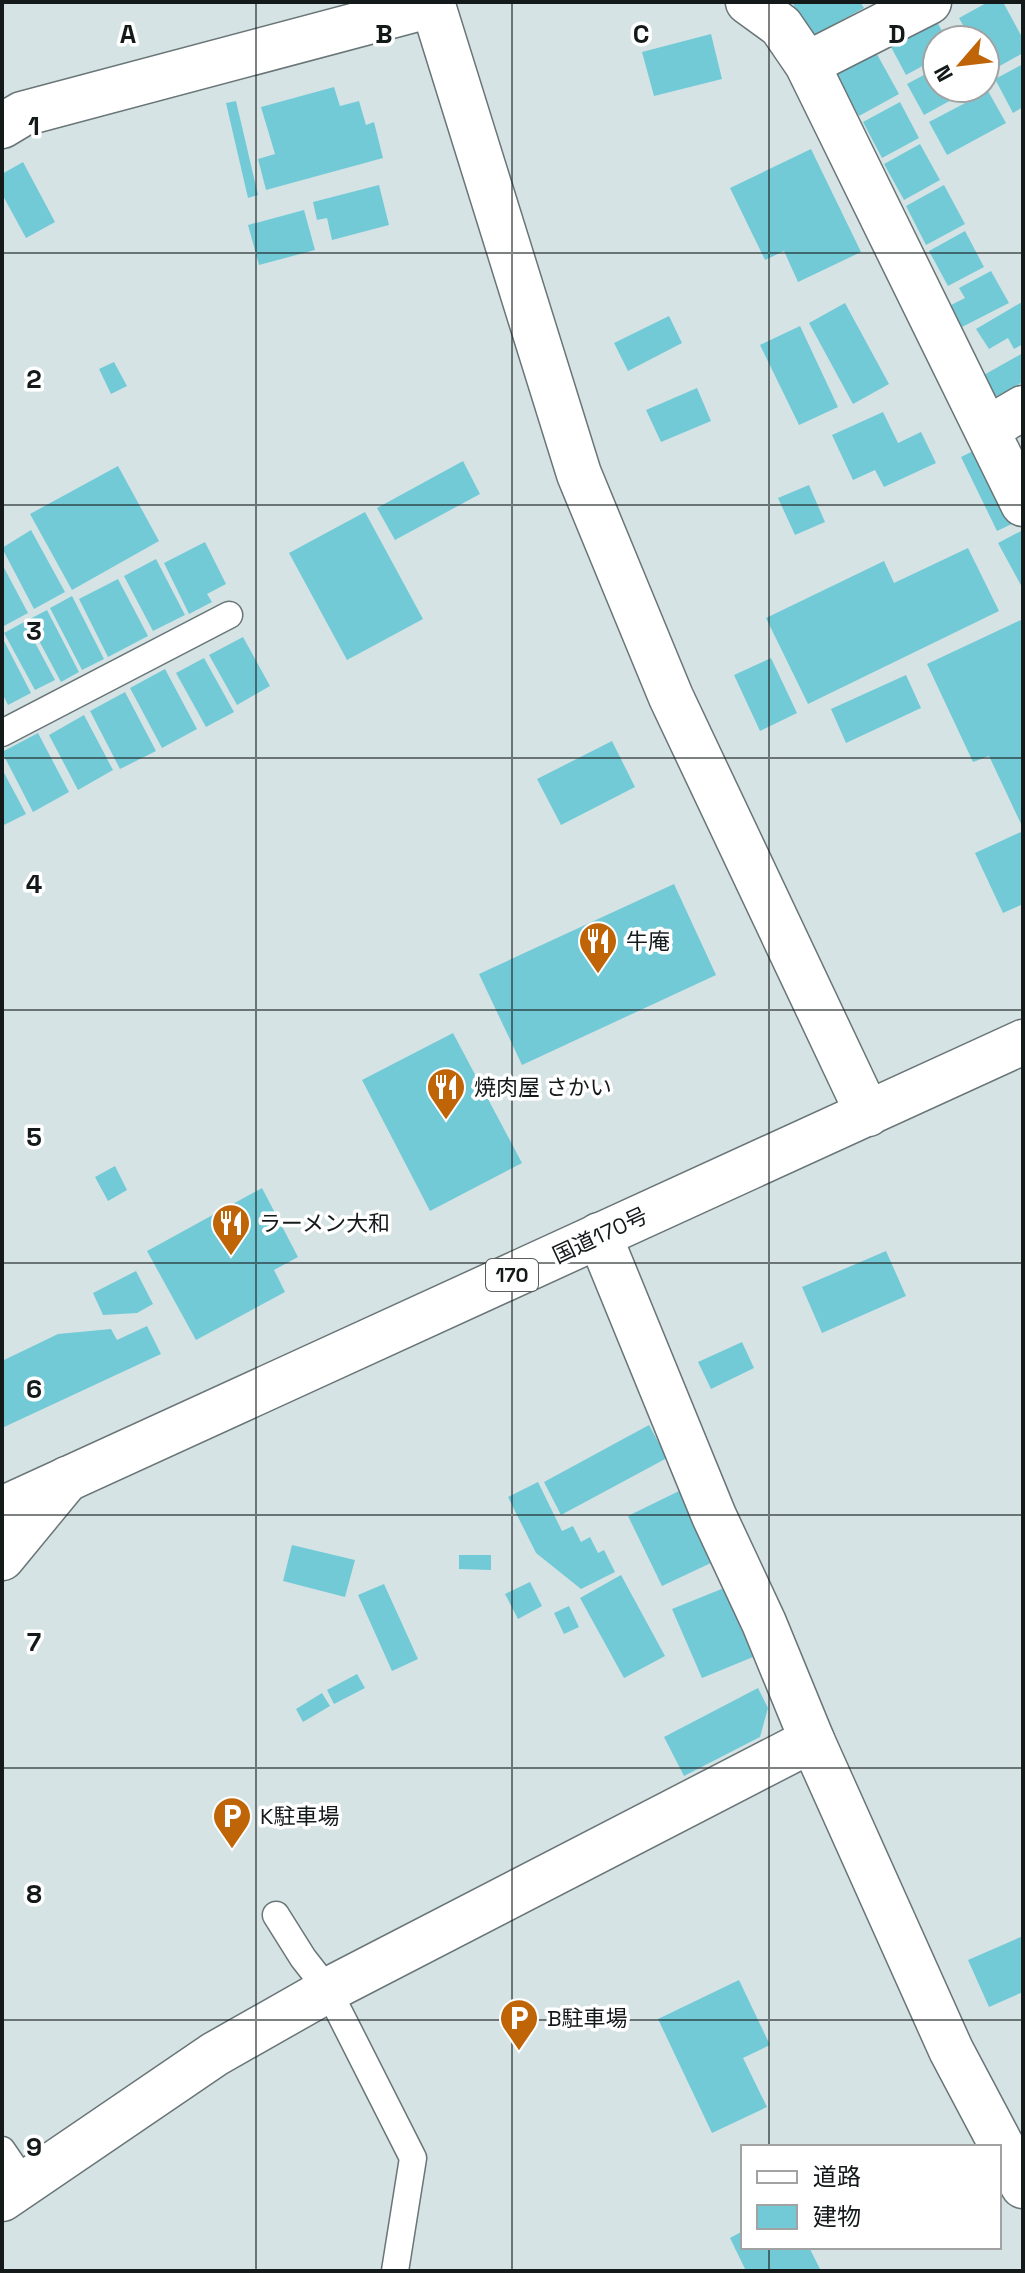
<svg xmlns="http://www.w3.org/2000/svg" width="1025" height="2273" font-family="'Space Grotesk','Noto Sans JP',sans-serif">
	<rect width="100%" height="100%" fill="#d5e3e5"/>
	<path fill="#73cad7" d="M792 2H860L864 8 811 37Z
		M988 2H1003L1023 39V53L989 72 985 65V40H971L959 18Z
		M936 20 947 40H937V58L906 75 890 45Z
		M711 34 722 79 654 96 642 52Z
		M873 47 899 94 859 116 833 70Z
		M1023 64V107L1013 113 995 79Z
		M937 68V88H973L924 115 907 84Z
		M334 87 340 106 359 101 366 125 374 122 383 158 266 190 258 159 275 154 261 107Z
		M988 91 1006 123 947 155 929 122Z
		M236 101 258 195 248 198 226 103Z
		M900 102 919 138 882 158 863 122Z
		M920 144 940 180 904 200 884 164Z
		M811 149 861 252 798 282 784 251 765 260 730 188Z
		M23 162 55 222 26 238 2 194V174Z
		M379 185 389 225 332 240 327 218 317 220 313 202Z
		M944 185 965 224 926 245 906 206Z
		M304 210 315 250 259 265 248 225Z
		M965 231 984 267 948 286 929 251Z
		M991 271 1009 303 962 327 951 305 965 298 959 288Z
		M1022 302 1023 344 1014 349 1008 338 989 349 976 329Z
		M845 303 889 384 853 404 809 323Z
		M669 316 682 343 628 371 614 343Z
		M800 326 838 407 799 425 760 345Z
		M1023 353V382L995 397 982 376Z
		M114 362 127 386 111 394 99 369Z
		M697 388 711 421 661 442 646 410Z
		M883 412 898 443 921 432 936 463 884 487 875 470 853 480 832 435Z
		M983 446 1020 520 997 531 961 457Z
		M463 461 480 494 395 540 377 508Z
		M118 466 159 541 72 590 30 514Z
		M809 485 825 522 795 535 778 498Z
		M365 512 423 619 347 660 289 553Z
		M31 530 65 592 34 609 2 548Z
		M1023 530V589L998 543Z
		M205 542 226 584 207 594 212 602 189 614 164 563Z
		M968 548 999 611 808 704 766 618 884 561 894 583Z
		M156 559 185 615 153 631 124 576Z
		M2 564 28 613 2 627Z
		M118 579 148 636 108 657 79 599Z
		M72 596 104 659 82 670 50 608Z
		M47 610 79 672 61 682 28 620Z
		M1023 619V828L989 756 973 762 927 664Z
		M24 622 55 680 35 690 4 633Z
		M2 637 31 693 8 705 2 693Z
		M243 637 270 686 237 705 209 655Z
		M204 658 234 712 206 727 176 673Z
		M771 658 797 713 760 731 734 675Z
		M165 669 197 729 162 748 130 688Z
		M906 675 921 708 846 743 831 709Z
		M125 692 156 751 120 769 90 711Z
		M84 715 113 770 78 790 49 735Z
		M38 733 69 792 33 812 2 752Z
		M612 741 635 787 561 825 537 779Z
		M2 769 26 814 2 826Z
		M1023 831V904L1003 913 975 853Z
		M674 884 716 975 522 1065 479 974Z
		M453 1033 522 1163 430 1211 362 1080Z
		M115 1166 127 1190 108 1201 95 1177Z
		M262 1188 298 1257 274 1270 285 1292 196 1340 147 1251Z
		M886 1251 906 1296 822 1333 802 1287Z
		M136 1271 153 1304 137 1313 103 1315 93 1293Z
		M147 1326 161 1354 2 1428V1361L58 1334 111 1329 117 1340Z
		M742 1342 754 1368 711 1389 698 1362Z
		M649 1425 667 1458 561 1515 544 1482Z
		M538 1482 562 1531 573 1526 581 1542 590 1537 598 1553 604 1550 615 1572 581 1589 536 1553 508 1497Z
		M679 1491 713 1562 662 1586 628 1516Z
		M292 1545 355 1560 345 1597 283 1581Z
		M459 1555H491V1570L459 1569Z
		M621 1575 665 1656 624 1678 580 1598Z
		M530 1582 542 1606 518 1619 505 1594Z
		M384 1584 418 1659 392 1671 358 1595Z
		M724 1588 753 1657 702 1678 672 1609Z
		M569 1606 579 1627 564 1634 554 1613Z
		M357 1674 365 1688 334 1704 327 1690Z
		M758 1688 768 1708 760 1737 684 1776 664 1737Z
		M322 1693 330 1706 303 1722 296 1709Z
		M1023 1936V1992L989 2007 968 1960Z
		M739 1980 770 2045 743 2058 767 2107 712 2133 658 2019Z
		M743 2231V2247H809L821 2271H746L730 2238Z"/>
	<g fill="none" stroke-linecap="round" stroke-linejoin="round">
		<g stroke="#697577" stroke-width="29">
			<path id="lane" d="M2 733 229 615
				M276 1915 303 1958 328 1990 413 2158 395 2271
				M2 2150 26 2185"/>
		</g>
		<g stroke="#697577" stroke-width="47">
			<path id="street" d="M748 2 781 26 807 64 1023 504
				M807 64 929 2
				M987 429 1023 408
				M599 1235 714 1516 764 1623 812 1740 951 2050 1023 2186
				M2 1558 67 1479"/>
		</g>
		<g stroke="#697577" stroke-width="47">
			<path id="secondary" d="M432 2 579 474 671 697 868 1114
				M2 126 22 114 432 5
				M2 2199 215 2054 328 1990 812 1740"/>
		</g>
		<g stroke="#697577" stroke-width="47">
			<path id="highway" d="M2 1509 1023 1042"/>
		</g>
		<use href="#lane" stroke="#fff" stroke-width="26"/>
		<use href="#street" stroke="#fff" stroke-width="44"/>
		<use href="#secondary" stroke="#fff" stroke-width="44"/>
		<use href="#highway" stroke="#fff" stroke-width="44"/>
	</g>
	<path fill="none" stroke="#14191a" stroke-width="2" stroke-opacity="0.55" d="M256 2V2271M512 2V2271M769 2V2147M2 253H1023M2 505H1023M2 758H1023M2 1010H1023M2 1263H1023M2 1515H1023M2 1768H1023M2 2020H1023M769 2247V2271"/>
	<defs>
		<g id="restaurant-pin" transform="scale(2)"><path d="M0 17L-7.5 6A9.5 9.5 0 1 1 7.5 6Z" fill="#bf6508" stroke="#fff"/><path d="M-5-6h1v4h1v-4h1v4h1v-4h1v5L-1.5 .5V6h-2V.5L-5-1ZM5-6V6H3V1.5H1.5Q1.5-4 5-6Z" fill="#fff"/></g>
		<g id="parking-pin" transform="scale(2)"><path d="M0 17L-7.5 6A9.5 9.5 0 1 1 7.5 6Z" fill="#bf6508" stroke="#fff"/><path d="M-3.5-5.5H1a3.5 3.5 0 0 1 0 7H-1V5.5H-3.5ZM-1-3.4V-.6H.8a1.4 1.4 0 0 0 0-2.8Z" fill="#fff"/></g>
	</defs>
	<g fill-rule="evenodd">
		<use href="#restaurant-pin" x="598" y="941"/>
		<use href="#restaurant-pin" x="446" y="1087"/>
		<use href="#restaurant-pin" x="231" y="1223"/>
		<use href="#parking-pin" x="232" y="1816"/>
		<use href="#parking-pin" x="519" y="2018"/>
	</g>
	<g text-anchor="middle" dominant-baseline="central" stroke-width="7" stroke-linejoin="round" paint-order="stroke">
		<rect fill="#fff" stroke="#5a5e5f" stroke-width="2" x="486" y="1259" width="52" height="32" rx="6"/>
		<g font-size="20" font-weight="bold" fill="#14191a">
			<text x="512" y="1275">170</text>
		</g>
		<g font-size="22" fill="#14191a" stroke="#fff" text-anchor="start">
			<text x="626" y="941">牛庵</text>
			<text x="474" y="1087">焼肉屋 さかい</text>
			<text x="259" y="1223">ラーメン大和</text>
			<text x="260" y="1816">K駐車場</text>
			<text x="547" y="2018">B駐車場</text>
		</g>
		<g font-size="22" fill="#14191a" stroke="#fff">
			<text transform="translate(600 1235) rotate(-25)">国道170号</text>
		</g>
	</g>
	<g font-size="26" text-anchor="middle" font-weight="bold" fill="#14191a" stroke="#fff" stroke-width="7" stroke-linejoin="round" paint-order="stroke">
		<text x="128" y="43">A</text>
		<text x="384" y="43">B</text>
		<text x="641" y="43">C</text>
		<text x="897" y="43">D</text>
		<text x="34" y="135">1</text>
		<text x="34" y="388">2</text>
		<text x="34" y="640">3</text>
		<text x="34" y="893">4</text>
		<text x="34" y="1146">5</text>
		<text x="34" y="1398">6</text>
		<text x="34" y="1651">7</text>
		<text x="34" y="1903">8</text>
		<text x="34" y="2156">9</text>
	</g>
	<rect width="1025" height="2273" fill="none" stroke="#14191a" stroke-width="8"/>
	<rect x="741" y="2145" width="260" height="104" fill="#ffffff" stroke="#a1a3a3" stroke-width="2"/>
	<rect x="757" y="2171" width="40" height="12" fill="#ffffff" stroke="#a1a3a3" stroke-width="2"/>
	<text x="813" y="2185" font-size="24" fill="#14191a">道路</text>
	<rect x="757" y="2205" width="40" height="24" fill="#73cad7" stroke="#a1a3a3" stroke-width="2"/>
	<text x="813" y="2225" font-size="24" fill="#14191a">建物</text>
	<g transform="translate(961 64) rotate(242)"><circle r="38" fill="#ffffff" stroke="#a1a3a3" stroke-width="2"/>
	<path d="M0-6L14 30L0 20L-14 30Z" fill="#bf6508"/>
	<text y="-12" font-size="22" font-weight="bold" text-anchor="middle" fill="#14191a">N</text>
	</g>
</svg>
